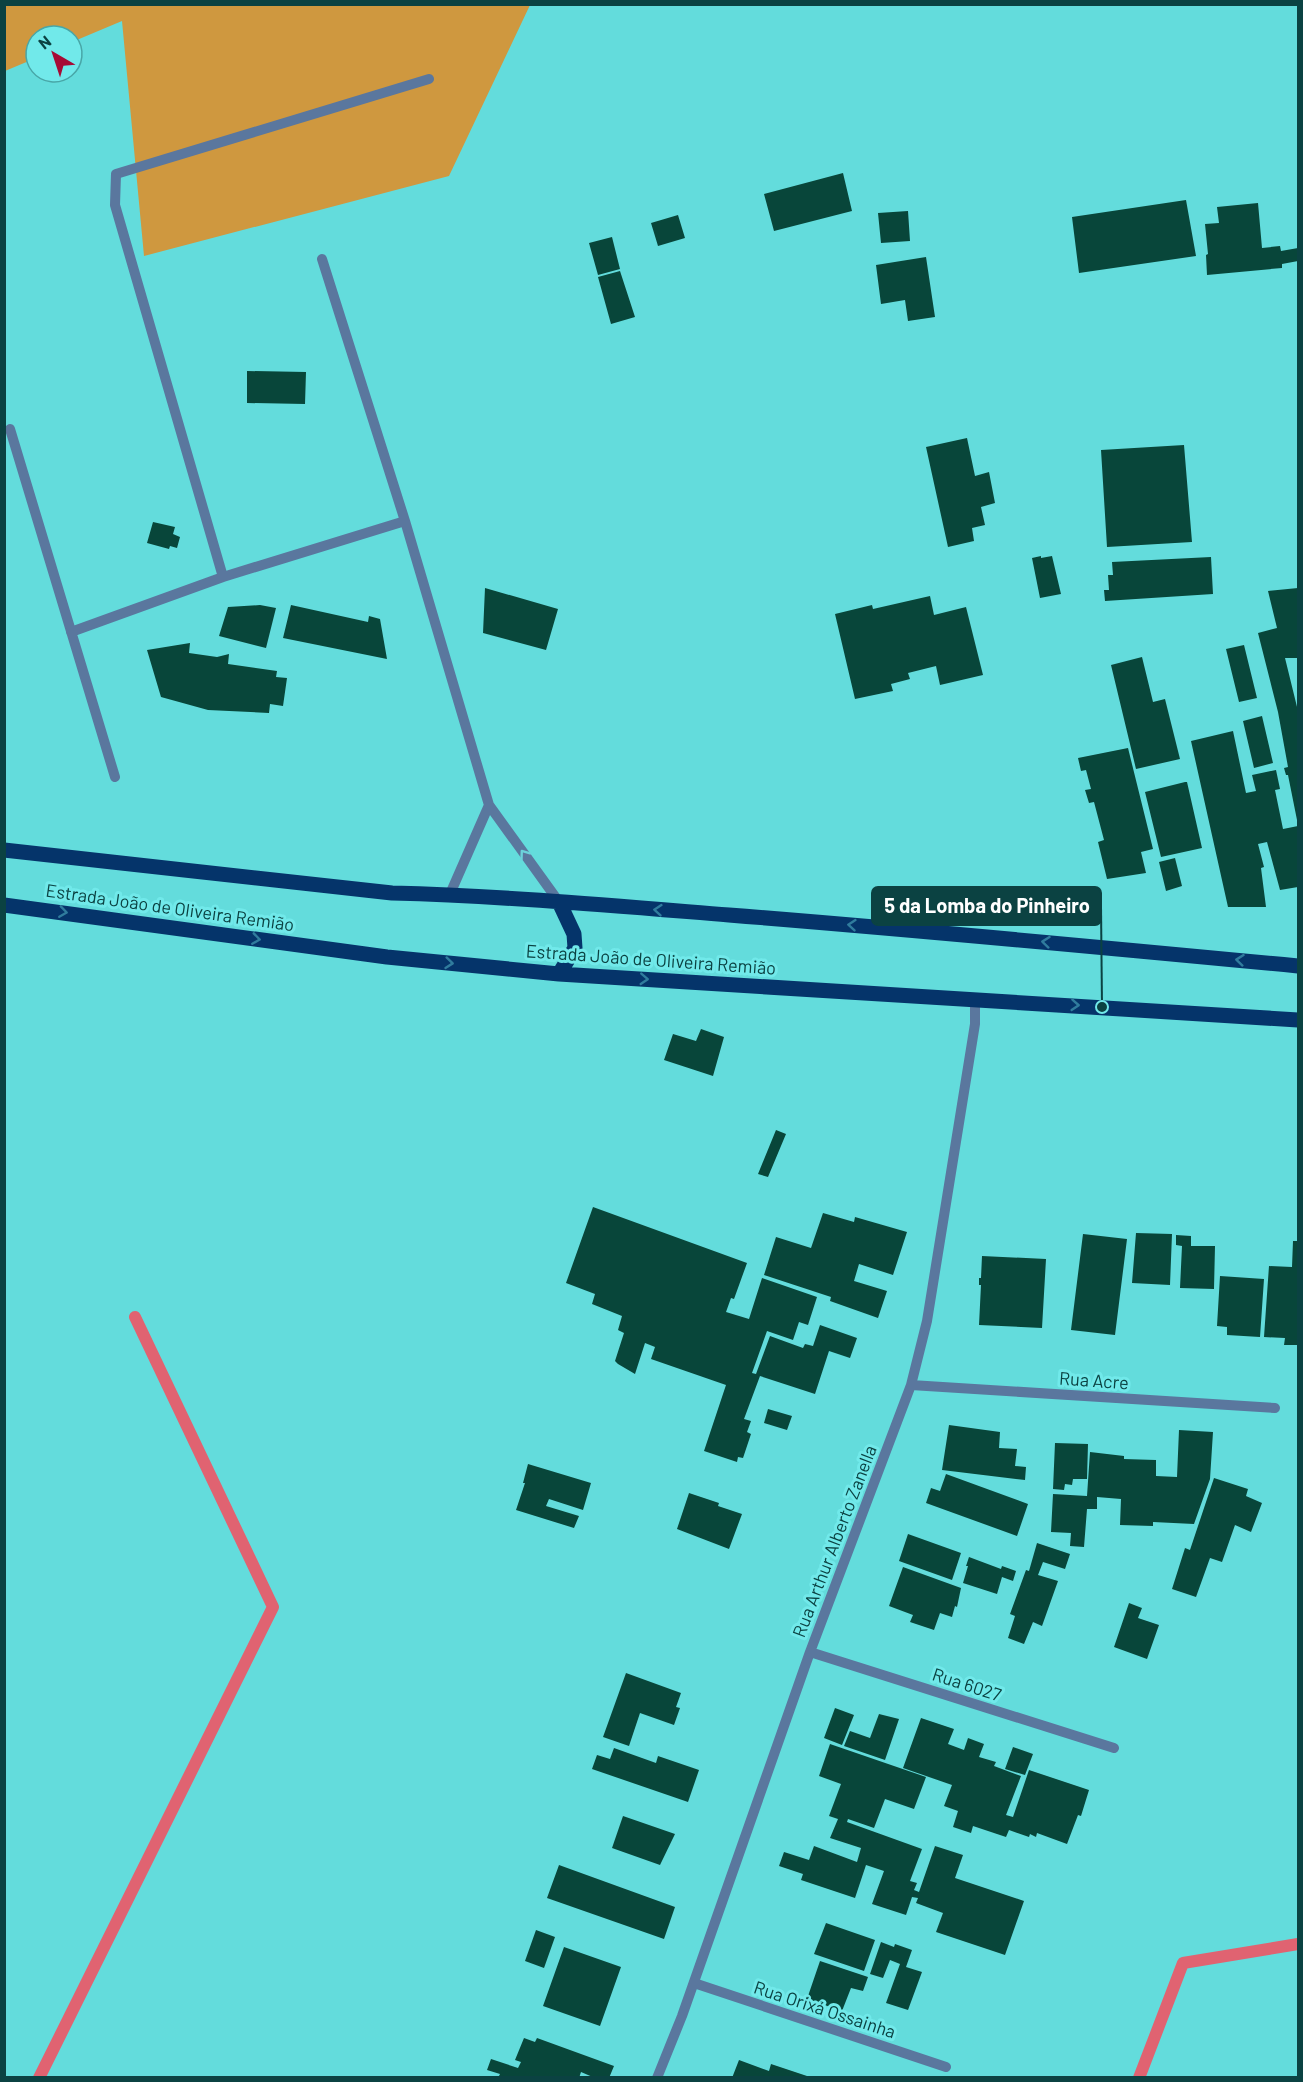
<svg xmlns="http://www.w3.org/2000/svg" width="1303" height="2082" font-family="Barlow,sans-serif">
	<rect width="100%" height="100%" fill="#63dcdc"/>
	<path fill="#cf983f" d="M5 5H530L449 176 144 256 122 21 72 42V36H36V58L5 71Z"/>
	<g fill="none" stroke-linecap="round" stroke-linejoin="round">
		<path stroke="#e06371" stroke-width="12" d="M39 2078 273 1607 135 1317
			M1139 2078 1183 1963 1298 1944"/>
	</g>
	<path fill="#08463a" d="M843 173 852 211 774 231 764 194Z
		M1186 200 1196 256 1079 273 1072 217Z
		M1258 203 1262 248 1280 246 1281 251 1298 248V261L1282 264V268L1207 275 1206 255 1208 254 1205 224 1219 223 1217 207Z
		M908 211 910 241 881 243 878 213Z
		M678 215 685 238 658 246 651 223Z
		M612 237 620 269 598 275 589 243Z
		M926 257 935 317 908 321 905 300 881 304 876 265Z
		M620 271 635 317 611 324 598 277Z
		M247 371 306 372 305 404 247 403Z
		M967 438 975 476 989 472 995 503 981 507 985 525 972 528 974 541 948 547 926 447Z
		M1184 445 1192 542 1107 547 1101 450Z
		M153 522 175 527 173 534 180 537 177 548 170 546 169 549 147 543Z
		M1041 556V558L1052 556 1061 594 1040 598 1032 558Z
		M1211 557 1213 594 1105 601 1104 590H1109L1108 575H1113L1112 562Z
		M485 588 558 609 546 650 483 633Z
		M1298 588V658H1285L1298 711 1297 820 1288 775H1286L1284 768 1288 767 1278 712 1258 633 1277 628 1268 591Z
		M930 596 934 615 966 607 983 675 940 685 936 666 908 673 910 679 891 684 893 691 855 699 835 614 872 605 873 609Z
		M260 605 276 608 266 648 219 636 228 607Z
		M291 605 368 622 369 616 380 619 387 659 283 638Z
		M190 643 189 653 217 657 229 654 228 664 277 671 276 677 287 678 283 706 270 704 269 713 208 710 161 697 147 650Z
		M1244 645 1257 698 1239 702 1226 649Z
		M1142 657 1153 702 1165 699 1180 759 1136 769 1111 665Z
		M1262 716 1273 763 1254 768 1243 721Z
		M1233 731 1246 793 1256 791 1252 775 1276 770 1280 789 1275 790 1283 829 1298 826V887L1280 890 1267 842 1258 844 1264 867 1261 868 1266 907H1228L1191 741Z
		M1128 748 1153 849 1141 852 1146 873 1107 879 1098 842 1104 840 1094 802 1089 803 1085 790 1091 789 1086 770 1081 771 1078 758Z
		M1185 782H1187L1202 848 1161 857 1145 792Z
		M1175 858 1182 886 1166 891 1159 862Z
		M701 1029 724 1037 713 1076 664 1060 673 1034 696 1041Z
		M776 1130 786 1134 768 1177 758 1174Z
		M593 1207 747 1263 734 1299 731 1298 726 1312 749 1319 762 1278 817 1297 808 1325 799 1322 793 1340 767 1331 752 1373 756 1374 770 1336 803 1348 805 1344 813 1346 820 1325 857 1338 850 1358 829 1351 815 1394 760 1376 744 1419 751 1421 747 1432 751 1434 743 1458 738 1457 737 1462 704 1451 726 1385 651 1359 655 1347 645 1343 635 1374 618 1364 615 1361 624 1333 618 1330 622 1316 592 1304 595 1294 566 1283Z
		M823 1213 854 1222 855 1217 907 1232 893 1275 859 1264 854 1281 887 1291 878 1318 830 1301 831 1297 764 1275 776 1237 811 1248Z
		M1136 1233 1172 1234 1170 1285 1132 1283Z
		M1083 1234 1127 1239 1115 1335 1071 1330Z
		M1176 1235 1191 1236V1246H1215L1214 1289 1180 1288 1182 1246 1176 1245Z
		M1293 1241H1298V1345H1284L1285 1338 1264 1337 1269 1266 1292 1267Z
		M982 1256 1046 1259 1042 1328 979 1325 981 1285H979V1278H981Z
		M1220 1276 1264 1279 1260 1337 1227 1335V1327L1217 1326Z
		M768 1409 792 1416 787 1430 764 1423Z
		M949 1425 1000 1432 999 1448 1017 1449 1015 1466 1026 1467 1025 1480 942 1470Z
		M1179 1430 1213 1432 1210 1479 1194 1524 1153 1522V1526L1120 1525 1121 1499 1097 1497V1509H1087L1084 1547 1070 1546 1071 1533 1051 1532 1053 1494 1087 1496 1090 1452 1124 1456V1459L1156 1460V1476L1177 1477Z
		M1055 1443 1088 1444 1087 1479H1073L1072 1485 1065 1484 1064 1490 1053 1489Z
		M528 1464 591 1483 583 1510 549 1499 546 1506 579 1516 574 1528 516 1510 525 1483H523Z
		M946 1474 1028 1504 1017 1536 926 1503 931 1488 940 1491Z
		M1214 1478 1248 1489 1246 1496 1262 1503 1251 1532 1235 1525 1222 1562 1210 1558 1196 1597 1172 1589 1185 1548 1190 1550Z
		M689 1493 719 1503 718 1506 742 1514 729 1549 677 1529Z
		M908 1534 961 1553 952 1580 899 1561Z
		M1037 1543 1070 1554 1065 1569 1043 1562 1038 1575 1058 1581 1042 1626 1033 1622 1024 1644 1008 1638 1015 1616 1010 1614 1026 1570 1029 1571Z
		M969 1557 1001 1569 1002 1566 1016 1571 1013 1581 1002 1577 997 1594 963 1583 968 1566H966Z
		M903 1567 961 1588 957 1607 955 1606 952 1617 940 1613 934 1630 910 1622 913 1615 889 1606Z
		M1129 1603 1142 1608 1138 1618 1159 1625 1147 1659 1114 1647Z
		M626 1673 681 1693 676 1707 680 1708 674 1725 640 1713 629 1746 603 1737Z
		M835 1708 854 1715 842 1745 824 1738Z
		M879 1714 899 1719 885 1760 844 1746 850 1731 870 1738Z
		M921 1718 954 1729 948 1744 964 1750 968 1738 984 1744 979 1757 996 1762 994 1766 1021 1776 1006 1815 1013 1817 1029 1770 1089 1790 1081 1816 1078 1815 1067 1844 1037 1833 1036 1837 1030 1834 1029 1837 1009 1830 1006 1837 973 1826 971 1833 953 1827 958 1811 944 1806 952 1785 903 1768Z
		M830 1744 926 1777 914 1809 885 1799 874 1828 848 1819 847 1822 922 1849 910 1881 917 1883 914 1890 919 1892 935 1846 963 1855 955 1878 1024 1901 1005 1955 936 1932 943 1913 916 1903 918 1898 912 1897 906 1915 872 1904 884 1871 866 1865 855 1898 801 1880 803 1874 779 1866 784 1852 809 1860 814 1846 857 1862 861 1848 830 1838 838 1819 829 1816 841 1784 819 1776Z
		M1013 1747 1033 1754 1025 1775 1005 1769Z
		M614 1748 656 1763 658 1756 699 1770 688 1802 592 1769 597 1755 610 1759Z
		M623 1816 675 1834 660 1865 612 1848Z
		M559 1865 675 1907 664 1939 547 1898Z
		M826 1923 875 1940 864 1971 814 1954Z
		M536 1930 555 1937 544 1968 525 1961Z
		M881 1942 894 1947 895 1944 912 1950 906 1967 922 1972 908 2010 886 2003 900 1964 890 1960 883 1978 870 1974Z
		M564 1947 621 1967 600 2026 543 2006Z
		M820 1961 868 1977 863 1991 851 1988 842 2011 807 1999Z
		M524 2038 535 2042 537 2038 614 2066 609 2078H595L581 2072 579 2078H546L540 2076V2078H498L500 2074 487 2070 491 2059 518 2068 521 2062 515 2060Z
		M739 2060 769 2071 771 2064 813 2078H732Z"/>
	<g fill="none" stroke-linecap="round" stroke-linejoin="round">
		<path stroke="#5a779e" stroke-width="10" d="M429 79 116 174 115 205 223 577 405 521 489 805 559 902
			M322 259 405 521
			M10 429 115 777
			M71 632 223 577
			M450 894 489 805
			M911 1385 1275 1408
			M810 1652 1114 1748
			M694 1983 946 2067
			M657 2078 682 2016 810 1652 911 1385 927 1321 975 1024V998"/>
		<path stroke="#05346a" stroke-width="15" d="M4 850 392 893C505 896 617 906 729 915 919 930 1109 948 1298 966
			M4 905 387 957 559 974 1298 1020
			M559 974 575 948 574 934 559 902"/>
	</g>
	<defs><path id="oneway-chevron" d="M-2-3.5L2.5 0L-2 3.5" fill="none" stroke-width="1.6" stroke-linecap="round" stroke-linejoin="round" transform="scale(1.5)"/></defs>
	<use stroke="#6cd2db" href="#oneway-chevron" transform="translate(524 854) rotate(-126)"/>
	<g stroke="#307c9d">
		<use href="#oneway-chevron" transform="translate(658 910) rotate(-175)"/>
		<use href="#oneway-chevron" transform="translate(63 912) rotate(8)"/>
		<use href="#oneway-chevron" transform="translate(852 925) rotate(-175)"/>
		<use href="#oneway-chevron" transform="translate(256 939) rotate(8)"/>
		<use href="#oneway-chevron" transform="translate(1046 942) rotate(-174)"/>
		<use href="#oneway-chevron" transform="translate(1240 960) rotate(-174)"/>
		<use href="#oneway-chevron" transform="translate(449 963) rotate(6)"/>
		<use href="#oneway-chevron" transform="translate(644 979) rotate(3)"/>
		<use href="#oneway-chevron" transform="translate(1075 1005) rotate(4)"/>
	</g>
	<g text-anchor="middle" dominant-baseline="central" stroke-width="6" stroke-linejoin="round" paint-order="stroke">
		<g font-size="18" fill="#0b4242" stroke="#71e9ea">
			<text transform="translate(170 907) rotate(8)">Estrada João de Oliveira Remião</text>
			<text transform="translate(651 959) rotate(4)">Estrada João de Oliveira Remião</text>
			<text transform="translate(1094 1380) rotate(4)">Rua Acre</text>
			<text transform="translate(834 1541) rotate(-69)">Rua Arthur Alberto Zanella</text>
			<text transform="translate(967 1684) rotate(18)">Rua 6027</text>
			<text transform="translate(825 2009) rotate(18)">Rua Orixá Ossainha</text>
		</g>
	</g>
	<path fill="none" stroke="#0b4242" stroke-width="2" d="M1102 1007L1101 906"/>
	<circle fill="#0b4242" stroke="#71e9ea" stroke-width="2" cx="1102" cy="1007" r="6"/>
	<rect fill="#0b4242" stroke="#0b4242" stroke-width="2" x="872" y="887" width="229" height="38" rx="6"/>
	<g font-size="20" text-anchor="middle" font-weight="bold" fill="#fff">
		<text x="987" y="913">5 da Lomba do Pinheiro</text>
	</g>
	<rect width="1303" height="2082" fill="none" stroke="#0b4242" stroke-width="12"/>
	<g transform="translate(54 54) rotate(321)"><circle r="28" fill="#71e9ea" stroke="#48a6a7" stroke-width="1.5"/>
	<path d="M0-4.5L10 22L0 15L-10 22Z" fill="#a60b35"/>
	<text y="-9" font-size="16" font-weight="bold" text-anchor="middle" fill="#0b4242">N</text>
	</g>
</svg>
